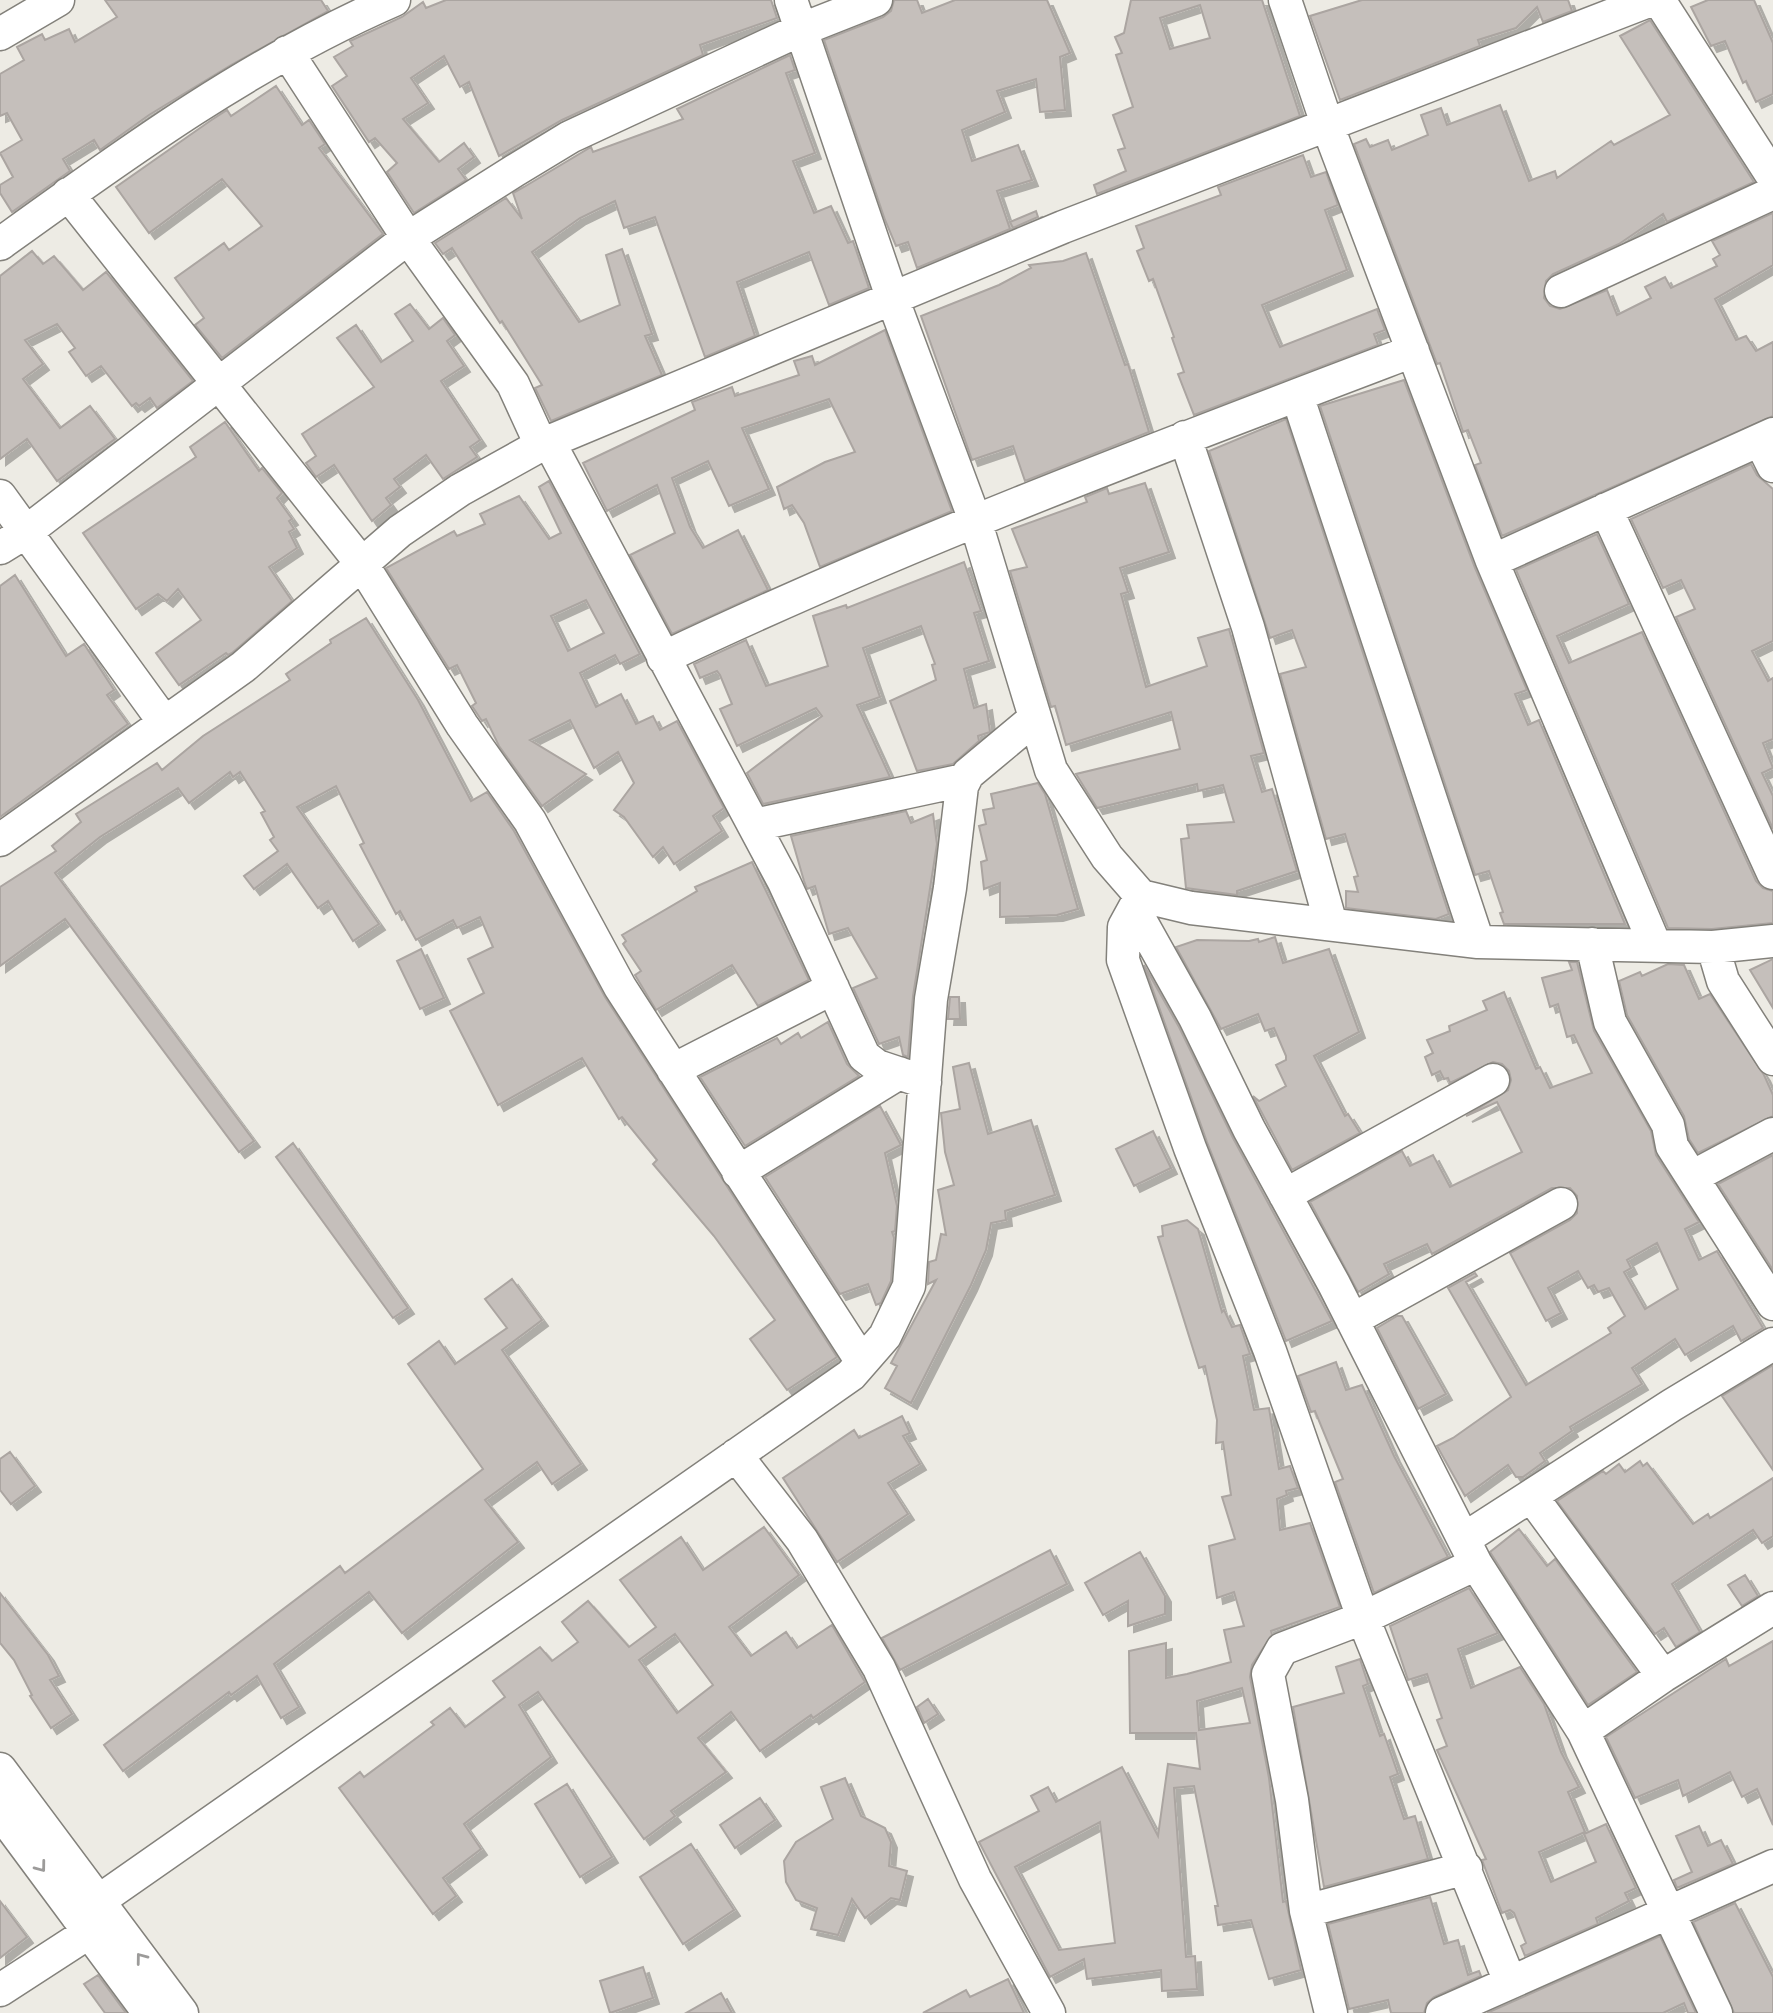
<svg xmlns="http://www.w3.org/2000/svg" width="1773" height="2013" font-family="Lato,sans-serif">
	<defs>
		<filter id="shadow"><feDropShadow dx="6" dy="6" stdDeviation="0" flood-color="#0004"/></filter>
	</defs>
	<rect width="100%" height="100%" fill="#edebe4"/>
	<path fill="#c5bfbb" stroke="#aba5a1" stroke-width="2" fill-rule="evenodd" filter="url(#shadow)" d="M105 0H321L328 11 231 65 149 115 100 150 94 140 63 159 70 171 12 212 0 193V185L13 177 0 153 22 140 7 113 0 116V74L24 60 17 47 42 34 45 40 69 29 75 42 117 17Z
		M446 0H771L777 18 700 45 703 55 562 120 499 156 469 82 460 87 444 56 411 78 428 103 403 119 439 162 464 143 474 157 458 169 466 180 414 213 387 172 397 163 375 138 369 142 332 86 347 76 334 57 353 46 350 41 402 17 423 2 426 8Z
		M894 0H917L922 13 955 0H1047L1070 53 1060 57 1065 110 1040 112 1036 79 997 91 1005 112 962 130 972 161 1018 145 1032 180 997 191 1010 229 917 268 908 242 896 246 885 220 824 40 883 17 891 11Z
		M1131 0H1262L1300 116 1097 194 1094 185 1126 171 1118 150 1125 148 1113 115 1133 107 1116 55 1122 53 1115 37 1124 33ZM1200 5 1210 38 1170 49 1160 18Z
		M1362 0H1568L1572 11 1543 22 1537 7 1516 28 1478 40 1480 46 1340 100 1310 16Z
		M1708 0H1754L1773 43V94L1756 102 1746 81 1743 83 1725 41 1711 46 1691 7Z
		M1650 20 1754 182 1667 222 1663 214 1619 244 1553 274 1546 281 1544 298 1550 306 1560 309 1607 290 1617 315 1651 298 1645 287 1665 277 1671 288 1717 266 1713 259 1720 255 1712 241 1773 213V265L1715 299 1736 340 1746 336 1756 351 1773 342V416L1502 536 1475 465 1481 463 1468 430 1463 432 1440 363 1437 364 1354 144 1366 139 1370 147 1388 140 1392 150 1428 135 1421 115 1441 108 1447 125 1500 105 1529 181 1555 171 1557 178 1611 141 1614 145 1670 115 1620 36Z
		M790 55 795 70 786 73 815 153 793 161 814 213 831 206 848 243 853 241 869 288 829 305 809 252 737 282 755 336 705 357 655 217 624 228 615 201 580 218 532 252 579 322 620 305 606 255 622 249 652 334 645 336 662 375 551 421 535 388 542 385 502 321 500 323 452 248 443 254 435 243 506 198 522 219 513 193 524 187 591 147 593 152 683 119 677 109Z
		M276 86 302 125 309 120 325 144 319 148 383 234 222 358 195 325 204 318 175 278 224 243 229 250 262 226 222 179 149 233 116 187 210 121 227 110 231 116Z
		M1303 155 1311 177 1326 172 1338 205 1325 210 1347 270 1262 305 1275 336 1280 347 1377 309 1385 330 1374 334 1378 345 1194 415 1178 374 1184 372 1172 338 1174 337 1153 279 1149 281 1137 251 1144 248 1136 226 1221 195 1218 187Z
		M1036 211 1038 217 1013 228 1010 222Z
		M32 251 43 264 54 256 83 290 106 272 193 381 157 408 150 398 139 406 136 403 132 406 101 366 86 376 69 352 75 348 57 324 25 340 43 364 23 379 60 428 90 406 115 439 57 481 27 439 0 459V276Z
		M1086 253 1125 365 1128 364 1149 432 1025 481 1013 446 972 460 921 316 999 285 1031 268 1029 265 1063 261Z
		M410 304 429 329 443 318 455 335 447 341 464 366 441 381 480 440 470 447 477 457 443 479 426 455 394 479 400 487 386 498 391 505 372 521 334 465 316 477 306 463 316 456 302 434 374 387 337 338 356 325 381 362 413 341 395 314Z
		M885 330 952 511 820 567 804 523 792 505 784 509 777 487 825 462 855 452 829 399 742 428 769 489 729 506 708 461 672 478 690 527 703 548 738 530 768 590 672 634 630 555 675 533 657 485 607 511 583 463 695 410 692 402 732 387 735 396 799 375 794 361 812 356 815 365Z
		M1404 380 1475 568 1527 690 1515 694 1528 725 1539 720 1625 924H1504L1500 913 1503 912 1489 871 1475 875 1320 406Z
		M1286 419 1449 914 1436 919 1346 908V891L1358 892 1354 877 1358 876 1345 834 1326 839 1280 674 1306 667 1292 630 1270 638 1209 451Z
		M225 422 259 471 262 468 282 493 277 498 292 519 289 521 294 529 289 532 297 548 269 567 292 601 232 653 228 655 226 653 179 685 156 653 201 620 178 589 167 601 158 594 136 609 83 533 196 457 190 447Z
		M1751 464 1757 475 1773 489V641L1752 651 1768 681 1773 678V739L1763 743 1773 768 1762 773 1773 796V829L1676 617 1695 609 1681 580 1663 588 1631 519Z
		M549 481 640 654 620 664 615 655 580 673 596 707 621 694 636 724 653 716 660 730 677 721 724 808 713 816 722 831 674 864 663 847 653 857 624 817 614 810 634 783 618 752 594 768 570 720 530 740 586 774 542 806 499 746 486 719 482 721 472 706 476 703 457 665 449 669 386 568 454 531 457 536 485 524 480 514 519 496 549 539 561 533 539 487ZM586 600 604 633 568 651 551 616Z
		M1145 483 1169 552 1120 568 1128 592 1121 594 1146 687 1207 666 1198 638 1229 629 1264 753 1251 756 1262 792 1272 789 1297 871 1237 891V895L1186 888 1181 839 1189 838 1187 825 1234 822 1223 785 1198 791 1197 784 1097 808 1076 774 1180 749 1171 712 1066 745 1055 706 1051 707 1010 571 1027 567 1012 529 1087 502 1085 497 1107 488 1109 494Z
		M1597 534 1629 604 1557 636 1569 663 1642 632 1756 881 1763 888 1773 891V923L1712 929 1668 928 1516 570Z
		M964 562 981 611 974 613 989 661 964 669 974 708 986 704 990 732 978 736 979 741 953 764 917 771 890 701 936 680 932 665 935 664 921 626 863 648 880 697 857 705 890 777 763 804 747 773 822 716 816 708 737 746 720 709 732 704 720 675 717 671 700 678 694 664 746 640 766 686 828 666 813 616 846 605 847 608Z
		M15 575 66 656 84 644 114 690 107 695 128 724 0 817V586Z
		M366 618 418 700 471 801 487 792 514 831 605 997 837 1357 787 1390 750 1339 775 1320 714 1236 653 1164 657 1160 622 1117 619 1119 582 1058 498 1105 450 1011 484 993 468 959 493 947 480 917 457 928 453 920 416 940 400 911 396 914 360 845 364 843 336 786 297 807 379 924 353 941 328 901 318 908 287 864 254 889 244 876 278 851 270 840 274 837 261 813 265 811 240 772 233 777 230 772 189 803 178 788 100 837 55 873 254 1141 239 1152 65 919 0 966V887L56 851 52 846 81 822 76 814 157 763 162 770 203 736 290 680 286 674 331 643 330 640Z
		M1038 783 1045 794 1078 909 1057 915 1000 917V883L984 889 981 862 987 860 979 826 986 824 983 810 994 808 991 794Z
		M906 811 911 823 933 814 937 844 913 996 908 1057 903 1055 899 1037 879 1044 853 988 877 978 848 928 829 934 815 886 807 889 804 881 791 836Z
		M752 862 809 980 758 1006 732 965 656 1010 635 975 641 971 623 944 626 941 622 935 697 891 695 887Z
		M1275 937 1283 963 1329 949 1359 1032 1314 1056 1345 1116 1348 1114 1360 1133 1292 1170 1253 1096 1259 1101 1286 1086 1276 1065 1286 1060V1056L1274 1028 1265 1031 1258 1014 1221 1029 1176 947 1197 940 1249 941 1258 939 1259 942Z
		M421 949 444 998 420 1009 397 961Z
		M1773 959V1008L1750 970Z
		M1569 962H1577L1594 1031 1651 1131 1656 1155 1699 1222 1685 1229 1699 1260 1717 1251 1763 1328 1741 1341 1733 1326 1685 1355 1675 1339 1632 1368 1642 1384 1570 1427 1572 1431 1540 1453 1545 1461 1523 1477H1516L1508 1465 1465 1496 1437 1446 1453 1438 1511 1397 1448 1288 1475 1273 1477 1276 1466 1282 1526 1385 1611 1333 1608 1328 1625 1316 1609 1288 1598 1292 1594 1285 1588 1288 1578 1271 1548 1288 1561 1313 1546 1321 1510 1253 1570 1220 1577 1213V1196L1570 1188H1552L1432 1254 1427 1244 1384 1264 1389 1274 1358 1292 1310 1202 1402 1151 1410 1166 1433 1155 1450 1187 1522 1152 1497 1102 1466 1116 1508 1090 1511 1080 1509 1071 1502 1064 1493 1062 1450 1083 1448 1078 1444 1079 1440 1071 1432 1075 1425 1057 1433 1053 1427 1040 1450 1031 1449 1026 1487 1010 1483 1001 1504 992 1536 1069 1540 1067 1550 1088 1592 1073 1574 1035 1567 1037 1558 1004 1550 1007 1542 978 1572 970ZM1657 1243 1678 1289 1645 1309 1624 1272 1631 1268 1627 1260Z
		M1668 964 1684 965 1699 999 1710 994 1764 1075 1773 1095V1116L1698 1153 1689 1139 1684 1116 1627 1015 1619 981 1640 972 1642 976Z
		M1144 965 1179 1027 1233 1138 1332 1321 1286 1341 1207 1142Z
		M950 997H959L960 1019H948Z
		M828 1022 847 1064 859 1076 745 1146 700 1077 777 1038 781 1044 798 1033 801 1038Z
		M969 1063 988 1134 1031 1120 1055 1195 1005 1211 1006 1220 991 1223 986 1250 971 1285 911 1403 885 1388 897 1366 891 1363 936 1280 928 1284 929 1262 936 1260 941 1234 946 1235 938 1190 954 1185 945 1152 941 1113 960 1109 953 1067Z
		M880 1106 901 1145 885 1153 897 1206 895 1231 892 1232 894 1238 891 1281 881 1303 876 1305 868 1284 840 1294 765 1177Z
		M1153 1131 1171 1168 1134 1186 1116 1149Z
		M293 1143 408 1308 393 1318 276 1157Z
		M1773 1155V1270L1718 1184Z
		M1187 1220 1198 1229 1222 1312 1224 1310 1232 1327 1240 1325 1250 1354 1243 1356 1254 1410 1269 1408 1279 1469 1290 1466 1298 1488 1286 1491 1287 1495 1277 1499 1280 1530 1310 1523 1340 1607 1271 1631 1272 1635 1252 1665 1250 1677 1269 1778 1283 1902 1286 1901 1301 1970 1269 1979 1251 1920 1218 1925 1215 1906H1218L1194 1786 1174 1788 1186 1957 1195 1956 1197 1989 1162 1991 1161 1970 1087 1979 1084 1959 1050 1977 979 1842 1039 1811 1031 1796 1048 1787 1056 1802 1122 1767 1158 1836 1168 1764 1200 1769 1196 1733H1130L1129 1651 1166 1643V1678L1187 1674 1231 1662 1224 1630 1244 1626 1234 1592 1217 1598 1209 1546 1235 1539 1222 1497 1231 1495 1223 1442 1216 1443 1217 1420 1205 1366 1199 1368 1158 1237 1163 1236 1162 1226ZM1242 1688 1250 1723 1199 1730 1197 1701ZM1100 1822 1115 1943 1059 1950 1015 1867Z
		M512 1279 542 1320 502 1350 581 1464 552 1484 537 1462 485 1500 518 1542 402 1633 369 1592 274 1664 299 1707 281 1718 257 1676 231 1695 229 1692 123 1771 104 1745 340 1566 345 1573 483 1469 408 1364 439 1341 455 1364 507 1328 485 1299Z
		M1397 1316H1402L1446 1394 1418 1409 1377 1328Z
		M1336 1362 1346 1390 1362 1385 1394 1456 1448 1557 1374 1593 1335 1482 1343 1479 1315 1411 1311 1412 1298 1376Z
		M1773 1365V1470L1722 1396Z
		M902 1416 910 1433 903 1436 920 1464 888 1483 908 1514 837 1562 783 1478 854 1430 859 1438Z
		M10 1452 35 1486 11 1504 0 1490V1459Z
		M1640 1461 1643 1466 1647 1463 1693 1524 1708 1514 1710 1518 1773 1478V1536L1762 1543 1753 1530 1672 1584 1700 1632 1676 1647 1664 1628 1655 1634 1557 1501 1603 1471 1606 1474 1619 1464 1625 1472Z
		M764 1527 799 1575 729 1627 751 1656 786 1632 797 1648 832 1625 865 1682 813 1718 811 1715 760 1751 731 1712 698 1738 726 1772 671 1811 675 1816 644 1839 538 1692 519 1705 551 1757 464 1824 481 1849 443 1878 456 1896 433 1914 339 1788 360 1772 364 1777 434 1725 431 1722 450 1708 465 1727 505 1697 493 1681 540 1647 552 1661 578 1642 562 1622 588 1601 629 1647 656 1627 620 1580 681 1537 703 1570ZM675 1634 713 1685 677 1713 639 1660Z
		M1519 1529 1547 1566 1555 1559 1637 1672 1588 1705 1490 1552Z
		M1050 1550 1067 1584 900 1670 882 1638Z
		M1140 1552 1165 1596V1614L1128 1626V1601L1103 1615 1085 1583Z
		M1745 1575 1758 1596 1742 1606 1728 1585Z
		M1469 1588 1498 1633 1458 1649 1471 1688 1520 1667 1544 1704 1561 1752 1579 1787 1568 1792 1585 1832 1539 1852 1551 1882 1596 1862 1584 1834 1606 1824 1636 1888 1625 1893 1629 1901 1596 1918 1598 1924 1525 1956 1521 1946 1526 1943 1514 1913 1510 1910 1502 1913 1482 1860 1486 1859 1437 1750 1447 1746 1437 1720 1442 1718 1427 1674 1408 1680 1390 1626Z
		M0 1593 48 1655 59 1676 50 1680 72 1714 51 1728 30 1696 32 1695 14 1660 0 1643Z
		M1773 1641V1825L1757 1789 1742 1797 1730 1772 1683 1796 1678 1780 1635 1798 1606 1737 1726 1659 1729 1666Z
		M1360 1659 1368 1684 1363 1686 1380 1736 1384 1734 1398 1774 1390 1777 1404 1819 1415 1816 1428 1859 1324 1887 1293 1707 1344 1693 1336 1667Z
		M928 1699 938 1714 924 1723 917 1707Z
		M845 1778 861 1816 885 1828 891 1842 889 1866 907 1871 900 1900 891 1898 865 1918 852 1899 838 1935 811 1929 817 1908 796 1900 786 1882 784 1861 796 1842 833 1819 821 1787Z
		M567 1784 612 1857 580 1877 535 1804Z
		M760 1798 775 1820 735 1848 720 1825Z
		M1699 1826 1708 1846 1721 1840 1733 1864 1677 1888 1674 1880 1692 1872 1676 1836Z
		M691 1844 734 1910 683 1944 640 1877Z
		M1430 1897 1444 1944 1458 1940 1468 1975 1479 1971 1481 1976 1434 1997 1427 2003 1424 2013H1391L1388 2000 1349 2009 1328 1924Z
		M0 1901 27 1937 0 1958Z
		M1735 1903 1773 1977V2013H1734L1693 1922Z
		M1660 1936 1696 2013H1688L1684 2003 1663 2013H1487Z
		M643 1967 653 1998 610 2013 600 1981Z
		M98 1975 126 2013H105L84 1984Z
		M1008 1979 1024 2013H923L966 1990 970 1997Z
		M721 1993 732 2013H686Z"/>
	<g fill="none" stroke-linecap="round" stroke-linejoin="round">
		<g stroke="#83817b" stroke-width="35">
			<path id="minor" d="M791 0 893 300 976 523 1051 770 1107 857 1141 896 1191 908 1478 942 1713 947 1773 941
				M1285 0 1328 127 1492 561 1655 945
				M1659 0 1773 177
				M0 34 58 0
				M287 52 408 238 513 384 541 445
				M68 194 362 564 462 725 530 821 620 987 862 1362
				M0 244C126 153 251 62 394 0
				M1561 291 1773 193
				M1297 395 1478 942
				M1185 437 1248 627 1331 924
				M1760 440 1773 466
				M549 442 784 882 864 1056 877 1066 925 1082
				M0 496 164 722
				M1606 509 1773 873
				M0 548 26 532 408 238 514 171 570 137 800 30 876 0
				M1492 561 1773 434
				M663 658C907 542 1160 447 1413 351
				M754 825 964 780
				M0 840 243 667 400 531 460 490 541 445 1063 227 1651 0
				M1141 896 1124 927 1123 960 1190 1148 1270 1351 1363 1618 1510 1982
				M1134 909 1195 1018 1249 1129 1334 1284 1476 1564 1583 1731 1716 2013
				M1592 944 1610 1022 1668 1125 1672 1146 1773 1304
				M1713 947 1723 981 1773 1059
				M673 1070 833 988
				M738 1172 899 1073
				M1692 1177 1773 1134
				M1285 1195 1493 1080
				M1352 1320 1561 1204
				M736 1455 802 1540 879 1668 975 1879 1049 2013
				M1532 1497 1663 1676
				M1464 1539 1672 1405 1773 1344
				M1583 1731 1663 1676 1773 1608
				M0 1769 182 2013
				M0 1812 149 2013
				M1306 1911 1466 1868
				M77 1916 851 1375 885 1336 909 1286 931 999 950 888 962 786 968 774 1034 719
				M0 1990 108 1920
				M1331 2013 1306 1911 1292 1800 1268 1674 1282 1649 1363 1618 1476 1564
				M1442 2013 1773 1866"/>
		</g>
		<use href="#minor" stroke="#fff" stroke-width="32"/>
	</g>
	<defs><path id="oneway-chevron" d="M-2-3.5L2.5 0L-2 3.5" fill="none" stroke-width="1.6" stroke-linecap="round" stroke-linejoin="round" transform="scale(1.75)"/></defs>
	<g stroke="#9c9b9a">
		<use href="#oneway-chevron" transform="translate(41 1867) rotate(53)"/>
		<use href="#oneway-chevron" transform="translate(141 1958) rotate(-127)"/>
	</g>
</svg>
